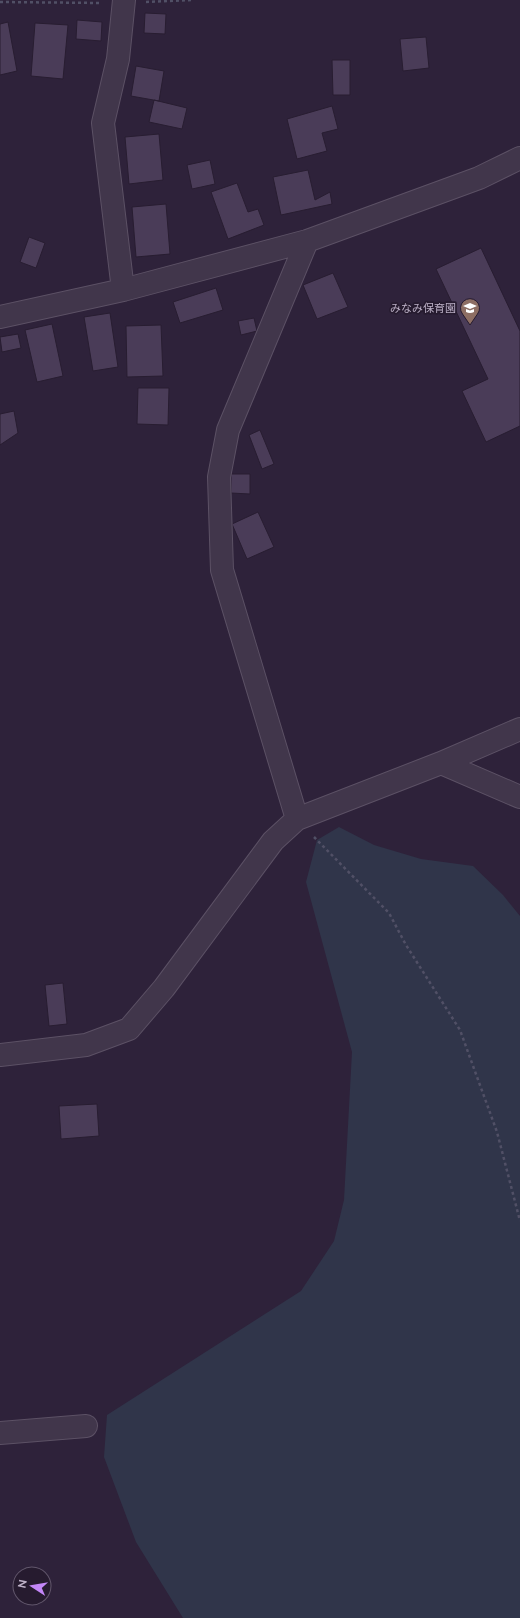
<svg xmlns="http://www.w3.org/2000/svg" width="520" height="1618" font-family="Raleway,'Noto Sans JP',sans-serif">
	<rect width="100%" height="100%" fill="#2e223a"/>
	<path fill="#30354a" d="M339 827 374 845 421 859 473 866 503 895 520 916V1618H183L136 1542 104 1457 107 1415 301 1291 334 1241 344 1200 352 1052 306 882 317 840Z"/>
	<path fill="#4a3c58" stroke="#281d31" d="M145 13 166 14 165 34 144 33Z
		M77 20 102 22 101 41 76 39Z
		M8 22 17 71 0 75V24Z
		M35 23 68 25 63 79 31 76Z
		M426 37 429 68 403 71 400 39Z
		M332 60H350V95H333Z
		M136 66 164 71 159 101 131 96Z
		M154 100 187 108 182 129 149 122Z
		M332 106 338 129 322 133 327 151 297 159 287 119Z
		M159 134 163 180 129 184 125 137Z
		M210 160 215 184 192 189 187 165Z
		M308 170 315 200 330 192 332 204 281 215 273 177Z
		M237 183 248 212 258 209 264 225 228 239 211 192Z
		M166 204 170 254 136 257 132 207Z
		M29 237 45 243 36 268 20 262Z
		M481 248 520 331V426L486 442 462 391 488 379 436 269Z
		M333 273 348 307 317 319 303 285Z
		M216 288 223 310 180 323 173 302Z
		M110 313 118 367 93 371 84 317Z
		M254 318 257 331 241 335 238 321Z
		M52 324 63 376 37 382 25 330Z
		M161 325 163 376 127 377 126 326Z
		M18 334 21 348 2 352 0 337Z
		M138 388H169L168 425 137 424Z
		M14 411 18 433 0 445V414Z
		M260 430 274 464 262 469 249 435Z
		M231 474H250V494L231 493Z
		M258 512 274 547 247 559 232 524Z
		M63 983 67 1024 49 1026 45 985Z
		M97 1104 99 1136 61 1139 59 1106Z"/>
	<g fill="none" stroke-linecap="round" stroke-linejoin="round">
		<g stroke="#5c5165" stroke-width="24">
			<path id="minor" d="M123 290 103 123 118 59 124 0
				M0 317 123 290 307 241 479 178 520 158
				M441 763 520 797
				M297 819 222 570 219 477 228 430 307 241
				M0 1055 86 1045 129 1029 164 988 273 841 297 819 441 763 520 729
				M0 1433 86 1426"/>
		</g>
		<path stroke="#515066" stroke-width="2.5" stroke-dasharray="3 3" stroke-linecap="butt" d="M0 2 101 3
			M146 2 193 0
			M314 837 389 913 406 945 460 1030 497 1132 520 1221"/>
		<use href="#minor" stroke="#41364b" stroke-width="22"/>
	</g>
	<defs>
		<g id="school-pin" transform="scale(1)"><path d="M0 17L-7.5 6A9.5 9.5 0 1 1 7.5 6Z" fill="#8d6e63" stroke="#261b2f"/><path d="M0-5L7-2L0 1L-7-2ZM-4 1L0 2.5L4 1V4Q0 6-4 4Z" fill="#fff"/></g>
	</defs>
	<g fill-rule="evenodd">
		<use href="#school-pin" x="470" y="308"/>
	</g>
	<g text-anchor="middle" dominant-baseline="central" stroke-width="3.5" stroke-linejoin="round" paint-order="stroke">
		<g font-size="11" fill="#bdb1c7" stroke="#261b2f" text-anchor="end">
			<text x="456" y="308">みなみ保育園</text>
		</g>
	</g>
	<g transform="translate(32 1586) rotate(282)"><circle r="19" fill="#261b2f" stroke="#62576c"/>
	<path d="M0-3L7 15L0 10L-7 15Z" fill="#c386f7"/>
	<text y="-6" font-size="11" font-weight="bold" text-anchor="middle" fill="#bdb1c7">N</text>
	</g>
</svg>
